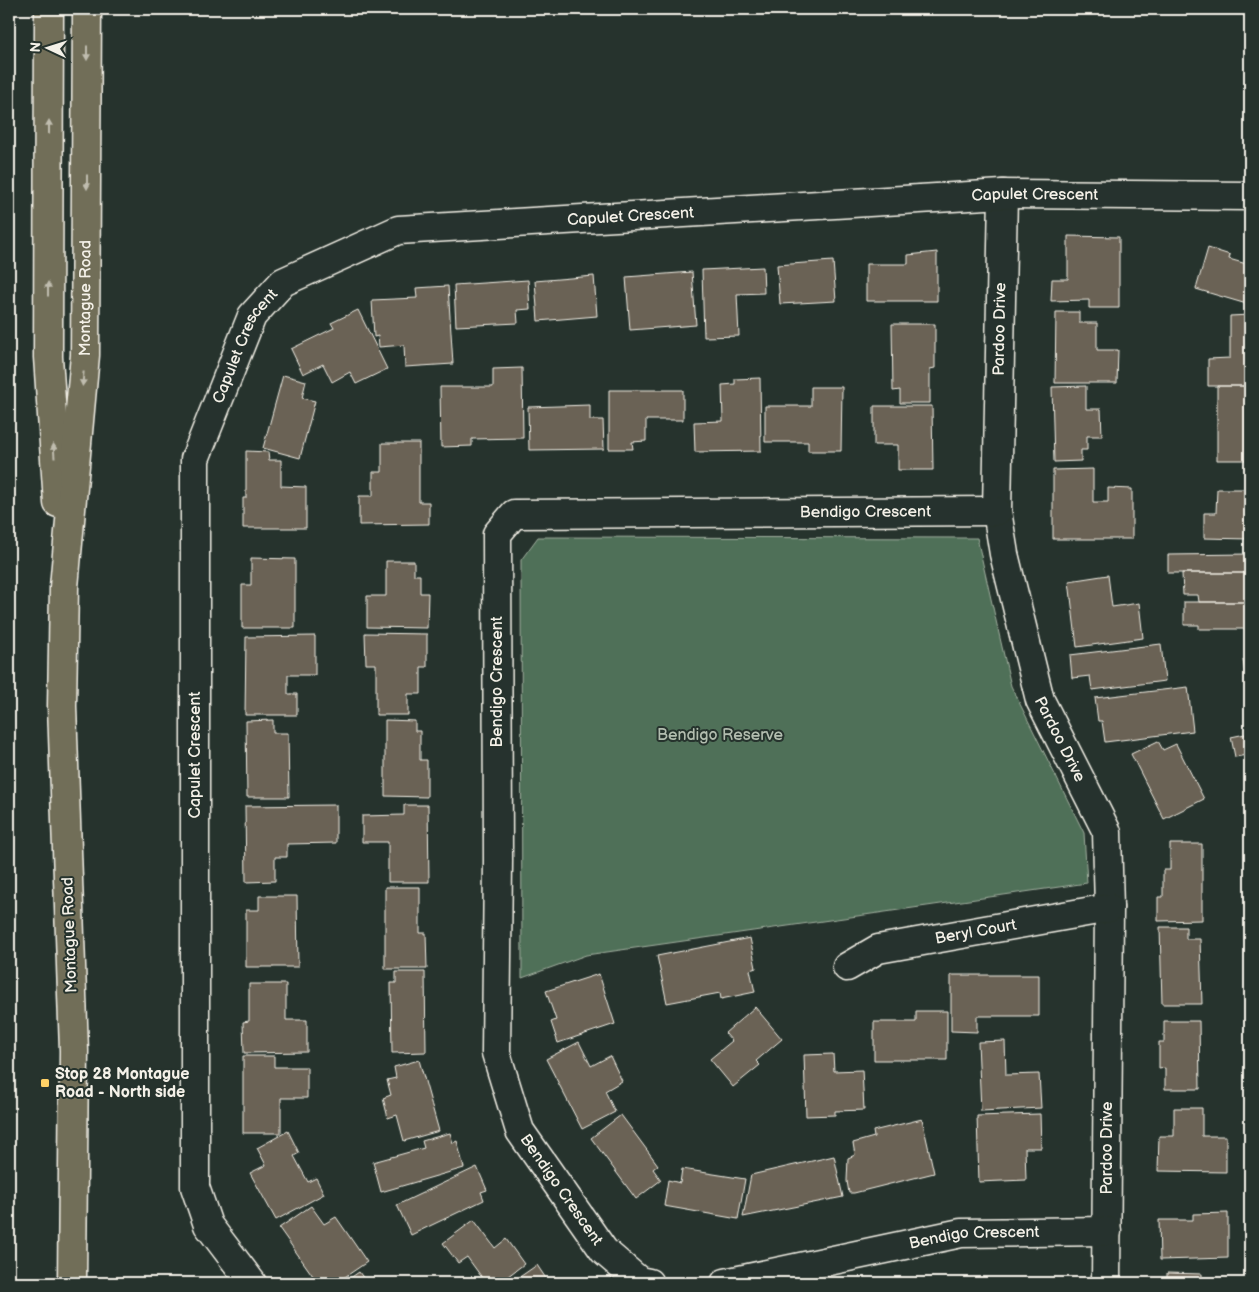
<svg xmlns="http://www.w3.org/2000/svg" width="1259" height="1292" font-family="'Balsamiq Sans',sans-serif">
	<rect width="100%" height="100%" fill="#26332d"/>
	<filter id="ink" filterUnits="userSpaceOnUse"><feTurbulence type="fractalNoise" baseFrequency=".02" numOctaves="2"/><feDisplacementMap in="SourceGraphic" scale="10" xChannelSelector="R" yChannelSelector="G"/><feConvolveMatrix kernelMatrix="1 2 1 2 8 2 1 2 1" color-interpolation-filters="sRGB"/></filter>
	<g filter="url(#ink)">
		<path fill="#507059" stroke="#a2b0a0" d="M538 537 977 538 1011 686 1084 833 1087 883 586 955 522 978 521 560Z"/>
		<path fill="#6b6254" stroke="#f4f1e8" d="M1068 236 1119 237V308H1089V300L1051 301 1052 279H1068Z
			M1208 248 1230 255 1229 259 1250 265V305L1196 289Z
			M937 252V301H866V264H908V255Z
			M833 261 836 301 780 304 777 265Z
			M763 267 764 293 737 294 739 336 704 337 702 270Z
			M692 272 696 325 630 330 626 277Z
			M594 276 597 316 538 321 535 281Z
			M528 280 530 309 517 310 518 323 456 326 454 285Z
			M448 286 453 364 405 367 404 345 379 347 378 336 374 337 372 300 417 298 416 288Z
			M358 310 387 369 356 384 350 372 332 382 323 364 303 374 291 349 334 328 331 323Z
			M1056 312H1079V323H1097V350H1118L1117 383H1055Z
			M1250 315V386H1208V359L1230 358V316Z
			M892 324H935V368L930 369V403H900V390L893 391Z
			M522 368 523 438 472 439V446L441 447 440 387H493V369Z
			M283 375 306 381 302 398 315 401 300 458 263 448Z
			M760 378 761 451 695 452 694 422 723 421 722 385 735 384V379Z
			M1086 386V409H1101L1102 436H1087V450H1081V461L1054 462 1052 387Z
			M1217 386H1249L1250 460H1217Z
			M811 387H842L841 451H808V442H765V406H811Z
			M609 390H683V420H646V441L632 442 633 449H609Z
			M590 405V420H603L604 449 529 450 528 407Z
			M874 406H932L933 470H898V445H874Z
			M382 443H419V502H429V524L359 525V496H373V472H382Z
			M246 451 268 452 269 460H281V486L306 487V528H243V498H246Z
			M1093 469V502H1108V488L1132 489V539H1053V470Z
			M1217 489H1249L1248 514H1250V539L1204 538V513H1216Z
			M1250 554V573H1168V555Z
			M251 558 295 559V628H242V585H251Z
			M386 561H414V575H420V593H428L427 628 367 627V596H386Z
			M1182 573H1250V602H1199L1198 595H1183Z
			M1108 575 1112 607 1139 603 1143 638 1077 647 1069 581Z
			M1184 602H1250V623L1246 622V629H1199V625H1184Z
			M365 633 427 634V667H421V694H408V715H376V664H366Z
			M315 636V675H288V694H297V715H245L246 637Z
			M1161 644 1165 681 1092 690 1090 676 1072 678 1070 655Z
			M1250 659V708L1243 660Z
			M1188 687 1193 731 1105 742 1102 721H1098L1095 698Z
			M273 720V733H288L289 797H247L246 721Z
			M385 720 415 721V731H420V760H427V797L385 796Z
			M1250 733V770L1249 771 1247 755 1235 757 1231 737Z
			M1158 741 1163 750 1176 744 1204 799 1164 819 1131 754Z
			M336 805V843L287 844V857H275V881L246 882 245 806Z
			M404 805H428L429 882H388V842H362V816L404 815Z
			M1170 844H1202V920L1158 921V897H1163V870H1170Z
			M385 887H420V933H426L427 969H385Z
			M259 896H297L298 967H246V910H259Z
			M1160 927H1186V939H1200L1202 1004H1162Z
			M750 938 756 968 750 970 755 992 721 999 720 993 667 1003 657 956Z
			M396 972H425L426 1052 392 1053 391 983H396Z
			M599 974 615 1024 558 1043 551 1022 556 1020 546 991Z
			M951 975H1039V1016H977V1032L951 1031Z
			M249 984H286V1020H307V1052L244 1053 243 1022 249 1021Z
			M755 1007 782 1039 756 1061 760 1065 733 1087 710 1059 732 1041 725 1033Z
			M916 1011H947V1060H874V1022H916Z
			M1164 1021H1199L1200 1089H1165V1068L1159 1069V1042H1164Z
			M1005 1041 1006 1075 1039 1074 1041 1108 981 1111 978 1042Z
			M579 1042 591 1066 610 1056 622 1081 605 1091 615 1112 582 1129 546 1059Z
			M833 1054 834 1071 862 1070 864 1110 835 1111V1115L806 1116 804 1055Z
			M243 1056H274V1067H307V1098H281V1133H243Z
			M419 1060 439 1131 404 1141 397 1115 388 1118 383 1098 391 1095 387 1080 396 1078 394 1067Z
			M1174 1108H1202V1136H1226V1172L1158 1171 1159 1136H1174Z
			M1040 1114 1041 1148H1025L1026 1180 979 1182 977 1116Z
			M621 1115 658 1165 653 1169 661 1180 636 1199 591 1138Z
			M922 1119 934 1173 854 1193H849L847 1181 848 1158 855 1155 853 1143 874 1137 873 1131Z
			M288 1131 299 1153 294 1156 308 1182 316 1178 324 1194 276 1220 250 1173 266 1165 257 1148Z
			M450 1133 453 1143 457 1141 464 1168 381 1192 373 1162 424 1148 422 1141Z
			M834 1156 843 1197 743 1217 751 1175Z
			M477 1167 487 1190 481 1192 484 1200 411 1235 397 1205Z
			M682 1169 745 1179 738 1219 664 1206 668 1180 680 1183Z
			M311 1206 324 1224 336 1217 367 1262 336 1283H318L279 1228Z
			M1228 1213V1258L1160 1260 1159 1220H1193V1214Z
			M474 1220 495 1248 506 1239 524 1264 499 1283H486L467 1257 458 1263 443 1243Z
			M537 1265 549 1283H511Z
			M359 1272 367 1283H343Z
			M1167 1273 1202 1274V1283H1167Z"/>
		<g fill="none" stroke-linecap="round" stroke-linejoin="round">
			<g stroke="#f4f1e8" stroke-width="31">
				<g id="minor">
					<path id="s1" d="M1003 194 997 511 1004 554 1040 700 1107 832 1109 908 1106 1283"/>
					<path id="s2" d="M847 967 878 949 1109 908"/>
					<path id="s3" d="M252 1283 208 1225 195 1187V459L252 316 283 282 398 230 1003 194 1250 196"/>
					<path id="s4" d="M649 1283 639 1281 604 1251 520 1131 496 1053 498 860 497 534 514 514 997 511"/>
					<path id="s5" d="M725 1283 961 1233 1107 1231"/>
				</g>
			</g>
			<g stroke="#f4f1e8" stroke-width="31">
				<g id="major">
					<path d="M49 9 48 357 58 503"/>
					<path id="s6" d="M72 1283 74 1051 62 706 64 587 85 355 87 9"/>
				</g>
			</g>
			<use href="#minor" stroke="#26332d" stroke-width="28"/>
			<use href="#major" stroke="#716e59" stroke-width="28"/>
		</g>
		<defs><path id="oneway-solid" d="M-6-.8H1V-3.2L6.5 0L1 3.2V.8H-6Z" transform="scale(1.25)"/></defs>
		<g fill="#c0bdaf">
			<use href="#oneway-solid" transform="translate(87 53) rotate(90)"/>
			<use href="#oneway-solid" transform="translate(49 127) rotate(-90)"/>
			<use href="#oneway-solid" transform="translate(87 182) rotate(90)"/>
			<use href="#oneway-solid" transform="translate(48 289) rotate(-90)"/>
			<use href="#oneway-solid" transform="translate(83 379) rotate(95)"/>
			<use href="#oneway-solid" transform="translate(54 451) rotate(-94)"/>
		</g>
	</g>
	<rect fill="#ffd166" stroke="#26332d" stroke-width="2" x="40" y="1078" width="10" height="10" rx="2.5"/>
	<g text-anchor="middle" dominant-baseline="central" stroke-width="4" stroke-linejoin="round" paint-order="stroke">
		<g font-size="16" fill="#f4f1e8" stroke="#26332d">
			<text stroke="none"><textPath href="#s3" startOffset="1805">Capulet Crescent</textPath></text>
			<text stroke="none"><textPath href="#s3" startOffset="1400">Capulet Crescent</textPath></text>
			<text stroke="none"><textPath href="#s6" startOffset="986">Montague Road</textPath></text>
			<text transform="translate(1000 329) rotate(-89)">Pardoo Drive</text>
			<text stroke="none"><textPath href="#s3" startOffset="965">Capulet Crescent</textPath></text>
			<text stroke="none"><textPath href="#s4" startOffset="1181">Bendigo Crescent</textPath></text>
			<text transform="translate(497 682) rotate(-90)">Bendigo Crescent</text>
			<text stroke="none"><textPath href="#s1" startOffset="555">Pardoo Drive</textPath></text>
			<text transform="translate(195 755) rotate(-90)">Capulet Crescent</text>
			<text stroke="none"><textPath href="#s2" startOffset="135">Beryl Court</textPath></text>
			<text transform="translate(70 935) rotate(-92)">Montague Road</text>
			<text transform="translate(1107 1148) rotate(-90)">Pardoo Drive</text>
			<text transform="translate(561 1190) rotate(55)">Bendigo Crescent</text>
			<text stroke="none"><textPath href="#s5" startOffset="254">Bendigo Crescent</textPath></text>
		</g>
		<g font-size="16" fill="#b2bdaf" stroke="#26332d">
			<text x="720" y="735">Bendigo Reserve</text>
		</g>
		<g font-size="16" font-weight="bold" fill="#f4f1e8" stroke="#26332d" text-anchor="start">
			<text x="55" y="1074">Stop 28 Montague<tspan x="55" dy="18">Road - North side</tspan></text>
		</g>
	</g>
	<rect width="1259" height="1292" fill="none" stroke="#26332d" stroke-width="30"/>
	<rect x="15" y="15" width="1229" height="1262" fill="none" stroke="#f4f1e8" stroke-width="2" filter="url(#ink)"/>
	<g transform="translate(48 48) rotate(274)" stroke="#26332d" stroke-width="4" paint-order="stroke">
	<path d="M0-4L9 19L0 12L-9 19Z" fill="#f4f1e8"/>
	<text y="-8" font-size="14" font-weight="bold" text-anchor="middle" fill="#f4f1e8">N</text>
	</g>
</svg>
